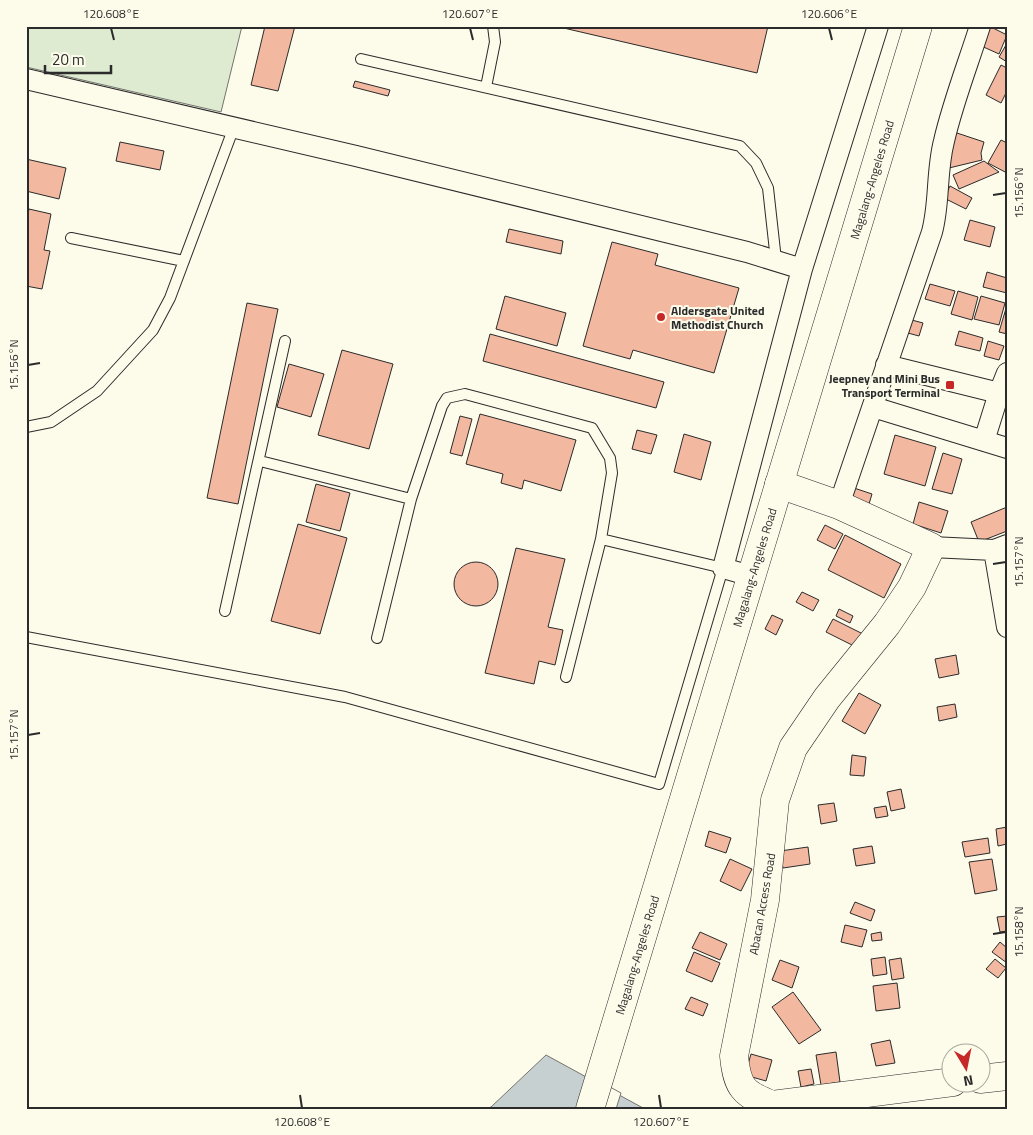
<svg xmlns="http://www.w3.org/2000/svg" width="1033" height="1135" font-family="'Titillium Web',sans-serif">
	<rect width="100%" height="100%" fill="#fdfbea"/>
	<path fill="#deebd1" stroke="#74746e" d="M26 26H242L221 112 26 67Z"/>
	<path fill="#c7d0d0" stroke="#74746e" d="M546 1055 643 1108 645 1109H485L491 1107Z"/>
	<path fill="#fdfbea" stroke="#74746e" d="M588 1075 621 1093 616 1109H576Z"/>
	<path fill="#f2b8a0" stroke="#2b2b2b" d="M265 26H295L278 91 251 85Z
		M555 26H768L757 73Z
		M989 26 1007 35 999 54 977 44Z
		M1006 45H1007V62L999 57Z
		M1001 65 1007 68V91L1001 103 986 95Z
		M355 81 390 90 388 96 353 87Z
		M954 132 984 142 981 153 982 160 949 168Z
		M1001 140 1007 143V173L988 163Z
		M120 142 164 151 160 170 116 161Z
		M26 159 66 168 59 199 26 191Z
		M984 161 999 172 959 189 953 175Z
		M950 186 972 198 966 209 944 198Z
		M29 209 51 214 44 250 50 251 42 289 26 286V223Z
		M970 220 995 227 990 247 964 240Z
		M509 229 563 241 561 254 506 242Z
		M612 242 658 254 655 265 739 288 714 373 633 350 630 359 583 346Z
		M987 272 1007 278V293L983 287Z
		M930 284 955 291 950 306 925 299Z
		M958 291 978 297 972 320 951 314Z
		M505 296 566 313 557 346 496 329Z
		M981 296 1005 303 999 325 974 319Z
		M247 303 278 309 238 504 207 498Z
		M1007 305V334L999 332Z
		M908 319 923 323 919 336 904 332Z
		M959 331 983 338 980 351 955 345Z
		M490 334 664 382 656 408 483 361Z
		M988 341 1004 346 999 360 984 356Z
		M342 350 393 364 369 449 318 435Z
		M289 364 324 374 311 417 277 407Z
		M480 414 576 440 561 491 524 480 522 489 501 483 503 474 466 464Z
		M460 416 472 419 462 456 450 453Z
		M637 430 657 435 651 454 632 449Z
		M684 434 711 442 701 480 674 472Z
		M895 435 936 447 925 486 884 474Z
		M943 453 962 459 952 494 932 489Z
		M316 484 350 493 340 531 306 522Z
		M854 488 872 494 869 504 851 499Z
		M919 502 948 511 941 533 913 524Z
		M1007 507V531L979 542 971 522Z
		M298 524 347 538 320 634 271 621Z
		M825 525 843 534 835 549 817 540Z
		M845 535 901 564 884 598 828 570Z
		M516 548 565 559 548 627 563 630 555 665 539 661 534 684 485 673Z
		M454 584a22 22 0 1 1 44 0a22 22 0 1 1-44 0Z
		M802 592 819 600 813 611 796 602Z
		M839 609 853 616 850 623 836 616Z
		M772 615 783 620 776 635 765 629Z
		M833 619 863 634 856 647 826 632Z
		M956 655 959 674 939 678 935 659Z
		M859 693 881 705 865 734 842 721Z
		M955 704 957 717 939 721 937 707Z
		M852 755 866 757 864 776 850 775Z
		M901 789 905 808 891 811 887 792Z
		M834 803 837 821 821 824 818 805Z
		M886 806 888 816 876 818 874 808Z
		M1007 827V844L998 846 996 829Z
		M709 831 731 838 726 853 705 846Z
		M988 838 990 853 965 857 962 842Z
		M872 846 875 863 856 866 853 849Z
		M808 847 810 864 783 868 780 851Z
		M730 859 752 869 741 891 720 881Z
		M992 859 997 890 975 894 969 862Z
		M855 902 875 910 871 921 850 913Z
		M1007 916V931L1000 932 997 917Z
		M845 925 867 930 862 947 841 942Z
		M700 932 727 944 720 960 692 948Z
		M881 932 882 940 872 941 871 934Z
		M1000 942 1007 948V963L992 952Z
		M694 952 720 963 712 982 686 971Z
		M885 957 887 974 873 976 871 959Z
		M901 958 904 978 892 980 889 960Z
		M995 959 1006 968 998 978 986 969Z
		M780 960 799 967 792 988 772 980Z
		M897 983 900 1008 876 1011 873 986Z
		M793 992 821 1030 799 1044 772 1007Z
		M691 997 708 1004 703 1016 685 1009Z
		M890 1040 895 1063 876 1066 871 1044Z
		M836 1052 840 1082 821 1085 816 1055Z
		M751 1054 772 1060 766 1081 745 1075Z
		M811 1069 814 1084 801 1087 798 1071Z"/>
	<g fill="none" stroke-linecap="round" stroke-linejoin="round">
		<g stroke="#2b2b2b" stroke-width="12">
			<path id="lane" d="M361 59 740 146 756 163 768 188 776 260
				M486 87 495 42 493 26
				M71 238 184 261
				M26 427 51 422 97 391 153 330 170 298 234 127
				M260 461 411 499
				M225 611 285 341
				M26 637 345 697 659 784 723 568 601 539
				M377 638 411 499 442 406 447 398 465 394 592 428 610 458 612 473 601 539 566 677"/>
		</g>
		<g stroke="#2b2b2b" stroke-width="22">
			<path id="street" d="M26 79 356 156 747 252 802 269
				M886 365 999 393 1007 373
				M873 407 1007 448
				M984 441 999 393
				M839 505 932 232C940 202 936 172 944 141 953 102 968 64 980 26
				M931 547 994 550 1007 545
				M994 550 1007 627
				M751 576 723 568 802 269 878 26"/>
		</g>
		<g stroke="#2b2b2b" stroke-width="29">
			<g id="secondary">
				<path d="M779 484 839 505 931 547 912 587 887 624 827 698 793 748 775 800 765 900 734 1056C737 1088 744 1094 772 1105L953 1082"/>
				<path d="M980 1079 1007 1076"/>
				<path id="s1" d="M590 1109 918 26"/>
			</g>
		</g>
		<use href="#lane" stroke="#fdfbea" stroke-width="10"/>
		<use href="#street" stroke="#fdfbea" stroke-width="20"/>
		<use href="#secondary" stroke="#fdfbea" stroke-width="28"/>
	</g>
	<path fill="none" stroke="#2b2b2b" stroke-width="2" d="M111 28 114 40M470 28 473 40M829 28 832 40M993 195 1006 193M28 365 40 363M993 564 1006 562M28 735 40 733M993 934 1006 932M300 1095 302 1108M659 1095 661 1108"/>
	<g fill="#c62828" stroke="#fdfbea" stroke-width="2">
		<circle cx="661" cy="317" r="5"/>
		<rect x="945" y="380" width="10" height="10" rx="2.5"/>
	</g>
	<g text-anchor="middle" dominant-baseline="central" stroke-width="4" stroke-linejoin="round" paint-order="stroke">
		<g font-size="12" fill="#2b2b2b" stroke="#fdfbea">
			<text stroke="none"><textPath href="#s1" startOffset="971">Magalang-Angeles Road</textPath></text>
			<text stroke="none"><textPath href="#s1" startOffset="566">Magalang-Angeles Road</textPath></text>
			<text transform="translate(762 904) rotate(-80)">Abacan Access Road</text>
			<text stroke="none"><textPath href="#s1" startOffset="161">Magalang-Angeles Road</textPath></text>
		</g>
		<g font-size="12" font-weight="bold" fill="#2b2b2b" stroke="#fdfbea" text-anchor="start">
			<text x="671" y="310">Aldersgate United<tspan x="671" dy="14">Methodist Church</tspan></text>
			<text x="940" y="378" text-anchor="end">Jeepney and Mini Bus<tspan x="940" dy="14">Transport Terminal</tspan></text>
		</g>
	</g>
	<rect width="1033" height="1135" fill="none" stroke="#fdfbea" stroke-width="55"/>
	<g transform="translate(966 1068) rotate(170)"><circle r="24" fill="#fdfbea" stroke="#a9a89e"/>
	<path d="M0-4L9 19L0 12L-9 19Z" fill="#c62828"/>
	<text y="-8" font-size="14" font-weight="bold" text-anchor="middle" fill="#2b2b2b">N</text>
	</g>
	<path d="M45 65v8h66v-8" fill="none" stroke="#2b2b2b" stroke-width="2.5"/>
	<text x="52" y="65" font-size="15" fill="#2b2b2b" stroke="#fdfbea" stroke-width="4" paint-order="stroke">20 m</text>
	<rect x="28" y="28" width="978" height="1080" fill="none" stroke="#2b2b2b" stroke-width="2"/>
	<g font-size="12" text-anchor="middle" fill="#2b2b2b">
		<text x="111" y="18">120.608°E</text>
		<text x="470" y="18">120.607°E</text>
		<text x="829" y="18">120.606°E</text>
		<text transform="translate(1019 193) rotate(-90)" y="4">15.156°N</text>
		<text transform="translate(14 365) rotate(-90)" y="4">15.156°N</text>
		<text transform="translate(1019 562) rotate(-90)" y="4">15.157°N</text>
		<text transform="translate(14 735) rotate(-90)" y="4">15.157°N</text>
		<text transform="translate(1019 932) rotate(-90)" y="4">15.158°N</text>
		<text x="302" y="1126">120.608°E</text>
		<text x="661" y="1126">120.607°E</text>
	</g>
</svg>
